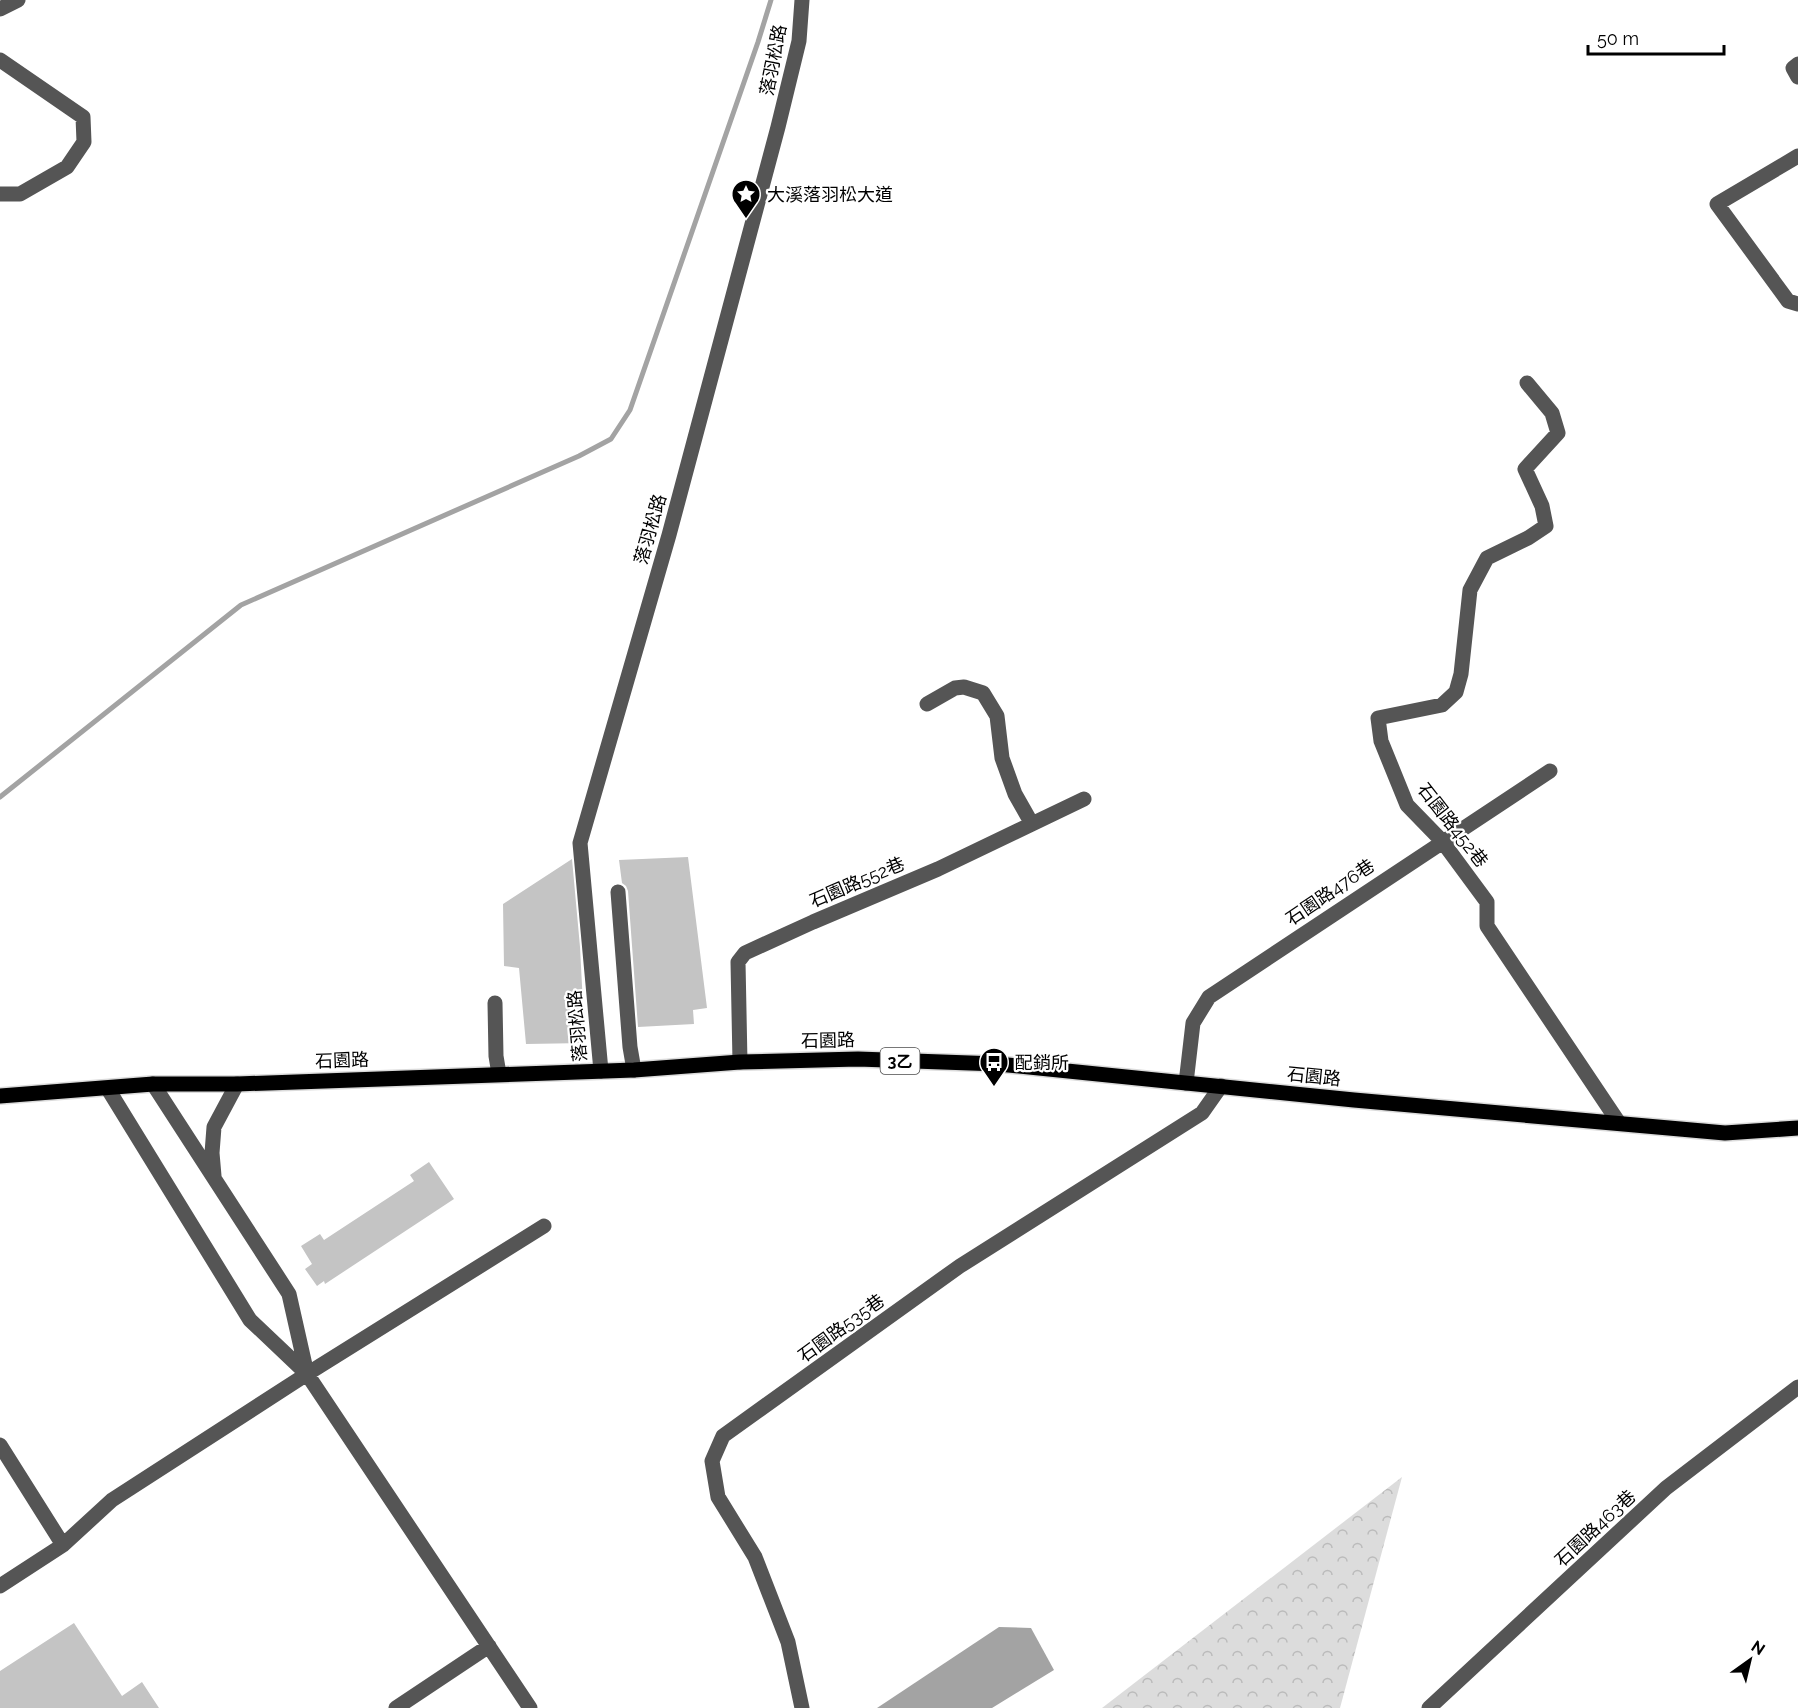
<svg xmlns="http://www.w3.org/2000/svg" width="1798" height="1708" font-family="Raleway,'Noto Sans TC',sans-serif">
	<defs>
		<pattern id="forest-crowns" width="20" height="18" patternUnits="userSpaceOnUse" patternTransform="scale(1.5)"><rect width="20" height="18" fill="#dcdcdc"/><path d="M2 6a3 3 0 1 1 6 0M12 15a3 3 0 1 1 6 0" fill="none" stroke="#bbb"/></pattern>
	</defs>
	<rect width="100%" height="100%" fill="#fff"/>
	<path fill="url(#forest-crowns)" d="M1402 1477 1340 1708H1102Z"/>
	<path fill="#a3a3a3" d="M999 1627 1031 1628 1054 1670 992 1708H877Z"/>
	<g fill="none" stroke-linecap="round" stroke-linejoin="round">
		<path stroke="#a3a3a3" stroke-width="5" d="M0 797 241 605 579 456 611 439 630 410 758 42 771 0"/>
	</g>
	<path fill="#c4c4c4" d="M688 857 707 1008 693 1010 694 1024 638 1027 628 891 626 886 622 883 619 860Z
		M572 859 580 947 585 1043 526 1044 519 968 504 966 503 904Z
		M429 1162 454 1199 325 1284 324 1281 317 1286 305 1269 312 1264 301 1246 320 1234 324 1240 414 1181 410 1175Z
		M74 1623 122 1696 142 1682 159 1708H0V1671Z"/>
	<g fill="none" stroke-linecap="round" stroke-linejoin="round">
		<g stroke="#dbdbdb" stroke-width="18">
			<path id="major" d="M0 1096 153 1084H237L634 1070 740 1062 858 1059 998 1064 1354 1100 1725 1133 1798 1128"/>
		</g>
		<path stroke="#555" stroke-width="15" d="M0 9 18 0
			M0 60 83 117 84 142 67 167 20 194H0
			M1798 64 1793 68 1798 77
			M1798 156 1717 204 1788 301 1798 304
			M1527 383 1552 413 1558 433 1525 469 1542 506 1546 526 1528 538 1487 558 1470 590 1461 674 1456 692 1442 705 1378 718 1381 741 1407 805 1442 841 1487 902V926L1619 1123
			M927 704 955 688 964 687 983 693 997 716 1002 758 1015 794 1032 824
			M618 892 630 1047 634 1070
			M495 1003 496 1056 499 1074
			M740 1062 738 962 745 953 813 922 938 869 1084 799
			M601 1071 580 843 669 535 778 127 799 41 802 0
			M1186 1083 1193 1023 1209 997 1550 771
			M153 1084 289 1294 307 1374
			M108 1089 250 1320 307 1374 530 1708
			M214 1176 212 1153 214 1127 237 1084
			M0 1445 63 1545
			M0 1586 63 1545 112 1500 307 1374 544 1226
			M396 1708 489 1646
			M802 1708 788 1642 755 1557 718 1497 712 1461 723 1436 960 1266 1202 1113 1221 1086
			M1429 1708 1666 1488 1798 1387"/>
		<use href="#major" stroke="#000" stroke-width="15"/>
	</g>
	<defs>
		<g id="sight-pin" transform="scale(1.5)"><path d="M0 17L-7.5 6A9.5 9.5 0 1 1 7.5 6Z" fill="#000" stroke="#fff"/><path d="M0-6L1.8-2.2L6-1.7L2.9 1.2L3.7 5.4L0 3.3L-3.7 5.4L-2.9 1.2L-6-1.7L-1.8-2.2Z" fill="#fff"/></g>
		<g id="bus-pin" transform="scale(1.5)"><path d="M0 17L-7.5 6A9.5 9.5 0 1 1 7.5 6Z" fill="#000" stroke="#fff"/><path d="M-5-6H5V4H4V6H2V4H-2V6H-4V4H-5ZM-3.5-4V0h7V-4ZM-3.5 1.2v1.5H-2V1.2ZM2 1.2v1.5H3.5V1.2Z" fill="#fff"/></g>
	</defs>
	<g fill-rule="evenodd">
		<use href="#sight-pin" x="746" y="194"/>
		<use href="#bus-pin" x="994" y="1062"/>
	</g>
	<g text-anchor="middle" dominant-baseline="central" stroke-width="4.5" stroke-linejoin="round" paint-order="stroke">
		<rect fill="#fff" stroke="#4c4c4c" stroke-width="1.5" x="880.5" y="1048" width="39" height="26" rx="4.5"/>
		<g font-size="16" font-weight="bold" fill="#000">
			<text x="900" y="1061">3乙</text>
		</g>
		<g font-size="18" fill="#000" stroke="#fff">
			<text transform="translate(773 60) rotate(-79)">落羽松路</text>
			<text transform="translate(650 529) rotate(-74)">落羽松路</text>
			<text transform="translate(1453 825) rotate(52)">石園路452巷</text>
			<text transform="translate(857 882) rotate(-23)">石園路552巷</text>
			<text transform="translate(1330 892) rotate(-34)">石園路476巷</text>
			<text transform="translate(577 1026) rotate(-95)">落羽松路</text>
			<text transform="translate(828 1040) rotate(-1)">石園路</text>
			<text transform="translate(342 1060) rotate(-2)">石園路</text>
			<text transform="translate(1314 1076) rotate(6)">石園路</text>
			<text transform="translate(841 1328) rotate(-36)">石園路535巷</text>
			<text transform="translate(1595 1528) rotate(-43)">石園路463巷</text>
		</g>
		<g font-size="18" fill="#000" stroke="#fff" text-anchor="start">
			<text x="767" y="194">大溪落羽松大道</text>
			<text x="1015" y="1062">配銷所</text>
		</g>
	</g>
	<g transform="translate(1750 1660) rotate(34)" stroke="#ffffff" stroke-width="4.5" paint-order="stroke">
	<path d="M0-4.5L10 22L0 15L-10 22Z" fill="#000000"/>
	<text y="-9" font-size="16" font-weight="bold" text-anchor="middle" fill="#000000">N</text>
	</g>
	<path d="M1588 45v9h136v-9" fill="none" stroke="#000000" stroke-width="3"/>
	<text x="1597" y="45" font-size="18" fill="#000000" stroke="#ffffff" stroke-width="4.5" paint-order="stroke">50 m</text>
</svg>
